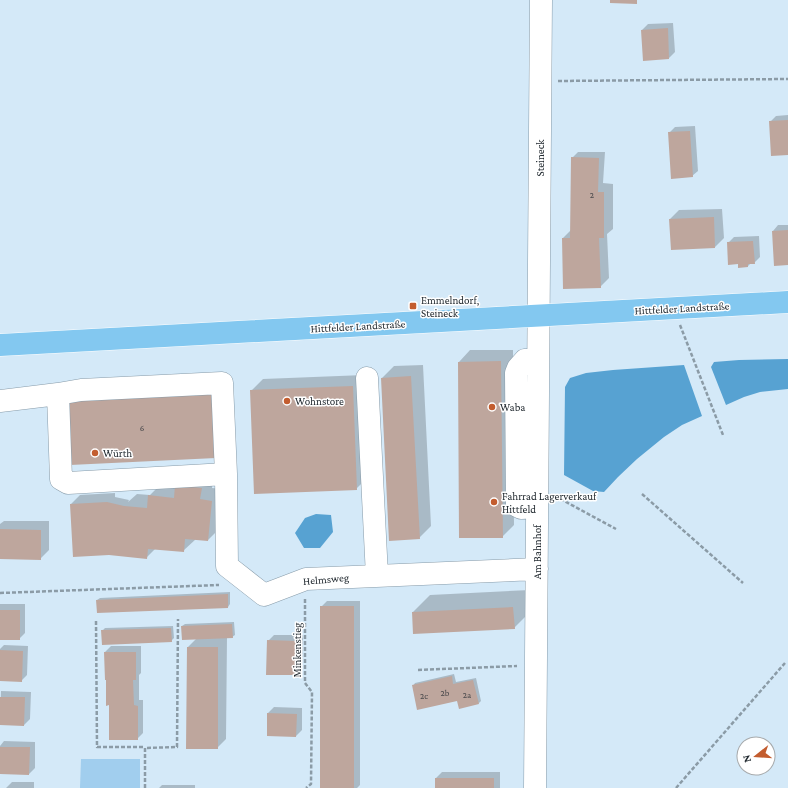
<svg xmlns="http://www.w3.org/2000/svg" width="788" height="788" font-family="'Crimson Pro',serif">
	<rect width="100%" height="100%" fill="#d4e9f8"/>
	<path fill="#a1ceee" d="M81 759H140V788H80Z"/>
	<path fill="#57a2d2" d="M788 359V389L760 392 744 397 726 405 711 367 714 362 739 360Z
		M684 365 702 416 682 425 664 437 637 459 618 477 604 492 593 491 564 475 565 387 570 378 586 373 613 370Z
		M316 514 331 515 333 532 320 548H304L295 533 305 518Z"/>
	<path fill="#0003" d="M673 23 675 52 669 58 642 30 648 24Z
		M788 115V154L770 122 776 116Z
		M695 126 698 171 692 176 669 133 675 127Z
		M578 152H605L603 183 613 184V229L607 234 609 278 600 287 563 238 571 230 572 158Z
		M722 209 724 238 715 247 670 219 679 210Z
		M778 225H788V264L773 231Z
		M759 236 760 257 754 263H751L748 266 728 243 734 237Z
		M470 350H513L514 525 502 537 459 362Z
		M423 365 431 526 419 538 382 378 394 366Z
		M364 375 368 477 356 489 251 391 263 379Z
		M213 476 212 488 223 489 220 528 208 540 196 539 183 551 156 548 146 558 71 504 80 495 115 493V497L129 500 128 502 137 494 150 495 161 484Z
		M4 521H49V550L40 559 0 558V524Z
		M530 590 531 611 514 628 413 612 430 595Z
		M230 592V604L228 607 97 600 100 598Z
		M327 601H360V785L357 788H321V607Z
		M0 604H25V633L19 639H0Z
		M234 622 235 635 232 637 227 638 226 739 217 748H187L188 647 196 639 182 626 185 624Z
		M173 626 174 638 171 641 102 631 105 628Z
		M274 635H303L302 668 296 674 268 641Z
		M4 645 28 646 27 675 21 681 0 680V649Z
		M111 646H141V673L139 675V700H143V733L137 739 110 704 107 679 105 652Z
		M454 674 456 682 476 678 481 701 479 703 458 700 413 686 415 683Z
		M1 691 31 692 30 719 24 725 0 724Z
		M274 707 302 708V730L296 736 268 713Z
		M4 741 35 742V768L29 774 0 773V746Z
		M442 772H500V788H436V778Z
		M12 782H34V788H6Z
		M162 785H195V788H159Z"/>
	<path fill="#bea69d" d="M610 0H637V4L610 3Z
		M668 28 669 59 643 61 641 30Z
		M788 120V155L771 156 769 121Z
		M690 131 693 177 671 179 668 132Z
		M571 157 599 158 598 192H604V238H599L601 288 563 289 562 238H570Z
		M714 217 715 248 671 250 669 219Z
		M788 230V265L774 266 772 231Z
		M753 241 755 264H748V267L738 268V264L728 265 727 242Z
		M501 361 503 538H459L458 362Z
		M411 376 420 539 389 541 381 378Z
		M353 386 357 490 254 494 250 390Z
		M213 392 216 458 70 465 68 398Z
		M175 485 202 488 200 499 212 501 208 541 185 539 184 552 148 549 147 559 109 555 73 557 70 504 107 502 124 506 147 508 148 495 174 498Z
		M0 529 41 530V560L0 559Z
		M228 594V608L97 613 96 600Z
		M320 606H354V788H320Z
		M513 607 515 629 413 634 412 612Z
		M0 610H20V640H0Z
		M232 624 233 638 182 640 181 626Z
		M171 628 172 642 102 645 101 630Z
		M267 640 297 641V675H266Z
		M187 647H218V749H186Z
		M0 650 23 651 22 682 0 681Z
		M104 652H136V680H133L134 705 138 706V740H109V705L106 706V680H105Z
		M452 676 453 684 473 680 479 704 459 709 457 701 417 710 412 685Z
		M0 697H25L24 726 0 725Z
		M267 713 297 714 296 737 267 736Z
		M0 747H30L29 775 0 774Z
		M435 778H494V788H435Z"/>
	<g fill="none" stroke-linecap="round" stroke-linejoin="round">
		<g stroke="#879ba9" stroke-width="23">
			<path id="minor" d="M367 378 377 576
				M58 394 61 479 68 483 226 474
				M0 401 58 394 81 390 222 383 226 474 227 566 264 595 306 579 537 569
				M537 507 521 508 517 506 516 373 518 368 525 360 538 359
				M535 788 541 0"/>
		</g>
		<g stroke="#fff" stroke-width="23">
			<path id="major" d="M0 345 788 302"/>
		</g>
		<path stroke="#8b9ba6" stroke-width="2.5" stroke-dasharray="4 2" stroke-linecap="butt" d="M558 81 788 79
			M680 325 723 435
			M642 494 743 583
			M555 496 616 529
			M0 593 219 585
			M305 599V683L312 692 311 784 306 788
			M96 621 97 747H145
			M418 670 517 666
			M145 788V748L177 747 178 619
			M676 788 785 663"/>
		<use href="#minor" stroke="#fff" stroke-width="22"/>
		<use href="#major" stroke="#83c8f0" stroke-width="22"/>
	</g>
	<g fill="#c35d2f" stroke="#fff" stroke-width="1.5">
		<rect x="409" y="302" width="8" height="8" rx="2"/>
		<circle cx="287" cy="401" r="4"/>
		<circle cx="492" cy="407" r="4"/>
		<circle cx="95" cy="453" r="4"/>
		<circle cx="494" cy="502" r="4"/>
	</g>
	<g text-anchor="middle" dominant-baseline="central" stroke-width="3" stroke-linejoin="round" paint-order="stroke">
		<g font-size="9" fill="#49494b">
			<text x="592" y="195">2</text>
			<text x="142" y="428">6</text>
			<text x="445" y="693">2b</text>
			<text x="467" y="695">2a</text>
			<text x="424" y="696">2c</text>
		</g>
		<g font-size="11" fill="#222a30" stroke="#fff">
			<text transform="translate(540 158) rotate(-90)">Steineck</text>
			<text transform="translate(682 308) rotate(-3)">Hittfelder Landstraße</text>
			<text transform="translate(358 326) rotate(-3)">Hittfelder Landstraße</text>
			<text transform="translate(537 552) rotate(-90)">Am Bahnhof</text>
			<text transform="translate(326 579) rotate(-5)">Helmsweg</text>
			<text transform="translate(297 650) rotate(-90)">Minkenstieg</text>
		</g>
		<g font-size="11" fill="#222a30" stroke="#fff" text-anchor="start">
			<text x="421" y="300">Emmelndorf,<tspan x="421" dy="13">Steineck</tspan></text>
			<text x="295" y="401">Wohnstore</text>
			<text x="500" y="407">Waba</text>
			<text x="103" y="453">Würth</text>
			<text x="502" y="496">Fahrrad Lagerverkauf<tspan x="502" dy="13">Hittfeld</tspan></text>
		</g>
	</g>
	<g transform="translate(756 756) rotate(253)"><circle r="19" fill="#ffffff" stroke="#a7aaac"/>
	<path d="M0-3L7 15L0 10L-7 15Z" fill="#c35d2f"/>
	<text y="-6" font-size="11" font-weight="bold" text-anchor="middle" fill="#222a30">N</text>
	</g>
</svg>
